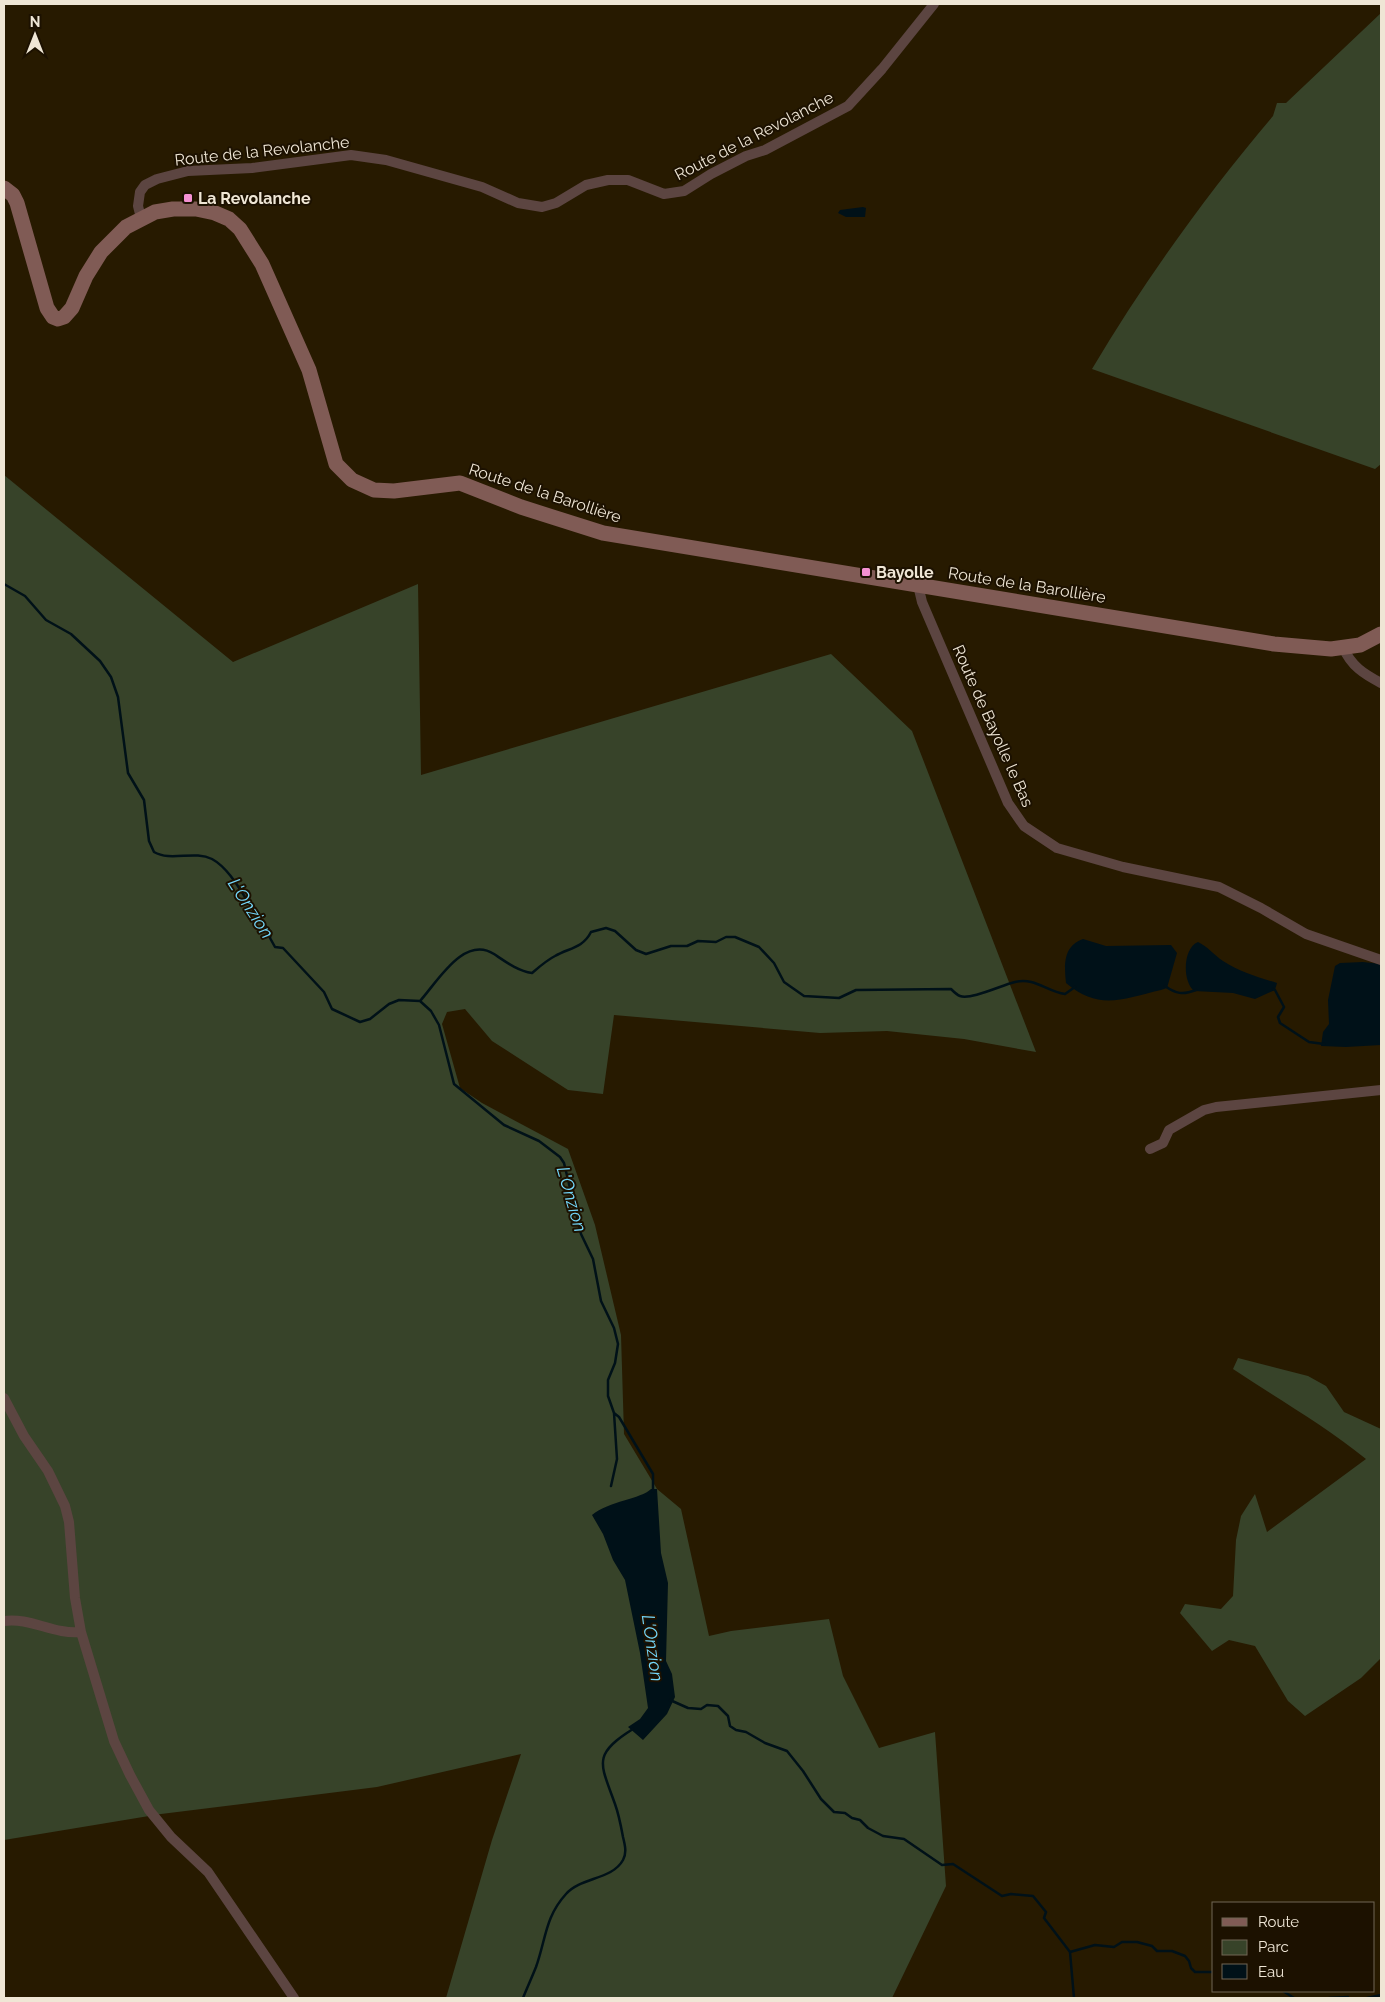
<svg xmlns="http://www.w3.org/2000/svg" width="1385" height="2002" font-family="Raleway,sans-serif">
	<rect width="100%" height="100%" fill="#271a00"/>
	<path fill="#374329" d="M1381 13V464L1375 469 1092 369C1145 280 1206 195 1273 116L1277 103H1286Z
		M4 475 233 662 418 584 421 775 831 654 912 731 1036 1052 964 1039 887 1031 820 1033 614 1015 603 1094 568 1090 492 1041 465 1009 447 1012 442 1024 460 1088 482 1103 568 1149 595 1225 621 1335 624 1434 657 1489 681 1509 709 1636 731 1631 829 1619 843 1676 879 1748 935 1732 946 1886 892 1998H446L492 1840 521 1754 377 1787 161 1814 4 1840Z
		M1238 1358 1308 1376 1326 1386 1344 1412 1381 1429V1658L1361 1678 1305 1716 1288 1701 1255 1646 1229 1640 1212 1651 1180 1613 1185 1604 1221 1609 1233 1596 1236 1540 1241 1516 1255 1494 1267 1532 1366 1459C1324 1425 1278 1399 1233 1369Z"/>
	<path fill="#001118" d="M863 207 866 208 865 217H846L838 213 840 210Z
		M1083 939 1106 946 1171 945 1177 953 1167 988 1161 990C1122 999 1099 1011 1066 983 1064 965 1063 946 1083 939Z
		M1198 942C1208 947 1213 954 1223 961 1240 972 1258 977 1277 983L1275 990 1255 999 1233 993 1194 991C1182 981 1183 948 1198 942Z
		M1363 962 1381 964V1045L1346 1047 1321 1046 1323 1032 1329 1024 1328 1000 1335 966 1340 963Z
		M651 1489H657L661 1553 668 1583 666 1661 672 1674 675 1697 667 1714 643 1740 628 1727 640 1719 648 1708 640 1653 625 1580 613 1560 603 1534 592 1515C609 1501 641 1499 651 1489Z"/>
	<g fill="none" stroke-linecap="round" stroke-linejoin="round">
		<path stroke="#001118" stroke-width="2.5" d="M4 584 25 596 46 620 71 634 100 661 111 677 118 697 128 773 144 800 149 841 154 852C171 862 194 850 212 859 236 872 250 913 271 932L270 938 275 947 283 948 324 992 332 1009 360 1022 370 1019 389 1004 399 1000 420 1001 431 1011 439 1025 454 1084 504 1125 539 1141 560 1157 564 1163 581 1234 593 1259 601 1301 614 1328 618 1344 615 1363 608 1380V1396L614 1413 617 1459 611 1486
			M1165 986C1176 994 1183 995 1196 990
			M1273 989 1275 990 1284 1007 1278 1017 1280 1023 1309 1042 1324 1044
			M420 1001C438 981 464 935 494 954 506 962 518 971 532 973 539 967 547 960 555 956 569 948 583 948 591 932L606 928 615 931 636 950 646 954 671 946H687L698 941 716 942 726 937H735L759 947 774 963 784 982 804 996 839 998 856 990 951 989C953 991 957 995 960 996 971 1000 1002 985 1015 982 1035 977 1047 992 1065 994L1075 987
			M614 1413 619 1417 653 1474V1492
			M670 1700 688 1708 701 1709 707 1705 718 1706 728 1716 730 1726 736 1730 746 1732 765 1743 787 1751 803 1771 821 1799 834 1812 845 1813 852 1818 860 1820 868 1828 883 1836 904 1839 942 1865 953 1864 1002 1896 1011 1894 1033 1896 1046 1912 1044 1918 1070 1952 1074 1998
			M1070 1952 1095 1945 1114 1947 1122 1942H1137L1152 1946 1157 1951H1172L1185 1956 1189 1961 1191 1968 1195 1972H1214
			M1283 1991 1294 1998
			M523 1998C527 1988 532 1977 536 1967 546 1939 545 1917 566 1894 581 1877 612 1880 623 1860 627 1853 625 1845 623 1837 621 1826 619 1815 615 1804 601 1764 591 1755 633 1729
			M1329 1998 1348 1997
			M1367 1998 1381 1995"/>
		<path stroke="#5c4541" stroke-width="10" d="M141 218 138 206 140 192 145 185 157 179 188 171 252 168 351 155 386 160 482 187 518 203 542 207 556 203 586 185 608 180H628L664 194 684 191 711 174 746 156 765 150 848 106 882 69 934 4
			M918 585 922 602 1008 803 1024 826 1057 848 1123 867 1219 887 1261 908 1306 934 1381 960
			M1343 647C1351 666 1364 674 1381 683
			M1150 1149 1163 1143 1169 1130 1204 1110 1216 1107 1381 1090
			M4 1398 24 1436 48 1471 65 1506 69 1522 75 1598 81 1632 114 1741 130 1775 149 1810 171 1837 208 1872 294 1998
			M4 1621C30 1617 54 1635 81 1632"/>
		<path stroke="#805b55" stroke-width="15" d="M4 188 13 195 17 203 47 308 53 317 58 319 64 317 72 308 86 276 101 252 126 227 155 212 173 209H196L215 213 229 219 240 229 262 264 309 370 336 464 352 480 374 490 394 491 460 483 521 507 603 533 1274 644 1331 649 1360 645 1381 634"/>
	</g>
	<g fill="#f591d2" stroke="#1c1100" stroke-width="2">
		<rect x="183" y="193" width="10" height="10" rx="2.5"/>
		<rect x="861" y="567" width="10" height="10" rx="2.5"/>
	</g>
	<g text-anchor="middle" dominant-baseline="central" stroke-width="4" stroke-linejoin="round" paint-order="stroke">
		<g font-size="16" fill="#efe6d5" stroke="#1c1100">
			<text transform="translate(754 136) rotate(-27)">Route de la Revolanche</text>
			<text transform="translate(262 151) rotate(-6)">Route de la Revolanche</text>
			<text transform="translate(545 493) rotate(18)">Route de la Barollière</text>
			<text transform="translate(1027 585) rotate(9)">Route de la Barollière</text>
			<text transform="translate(993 726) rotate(66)">Route de Bayolle le Bas</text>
		</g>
		<g font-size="16" font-weight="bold" fill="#efe6d5" stroke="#1c1100" text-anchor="start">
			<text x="198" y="198">La Revolanche</text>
			<text x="876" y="572">Bayolle</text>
		</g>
		<g font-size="18" font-style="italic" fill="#74d8fb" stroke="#1c1100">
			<text transform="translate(251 908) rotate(57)">L'Onzion</text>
			<text transform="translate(572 1199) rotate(74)">L'Onzion</text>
			<text transform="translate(653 1648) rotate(82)">L'Onzion</text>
		</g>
	</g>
	<rect width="1385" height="2002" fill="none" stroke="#efe6d5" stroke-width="10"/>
	<rect x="1212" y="1902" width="162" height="90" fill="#1c1100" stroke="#706655"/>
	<rect x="1222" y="1918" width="25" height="8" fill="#805b55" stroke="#706655"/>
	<text x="1258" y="1927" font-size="15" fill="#efe6d5">Route</text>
	<rect x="1222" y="1940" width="25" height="15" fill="#374329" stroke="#706655"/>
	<text x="1258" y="1952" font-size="15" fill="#efe6d5">Parc</text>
	<rect x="1222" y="1964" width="25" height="15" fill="#001118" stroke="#706655"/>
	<text x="1258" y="1977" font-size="15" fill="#efe6d5">Eau</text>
	<g transform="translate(35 35)" stroke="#1c1100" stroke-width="4" paint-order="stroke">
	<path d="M0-4L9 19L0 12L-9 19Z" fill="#efe6d5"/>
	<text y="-8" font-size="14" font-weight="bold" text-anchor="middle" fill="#efe6d5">N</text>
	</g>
</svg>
